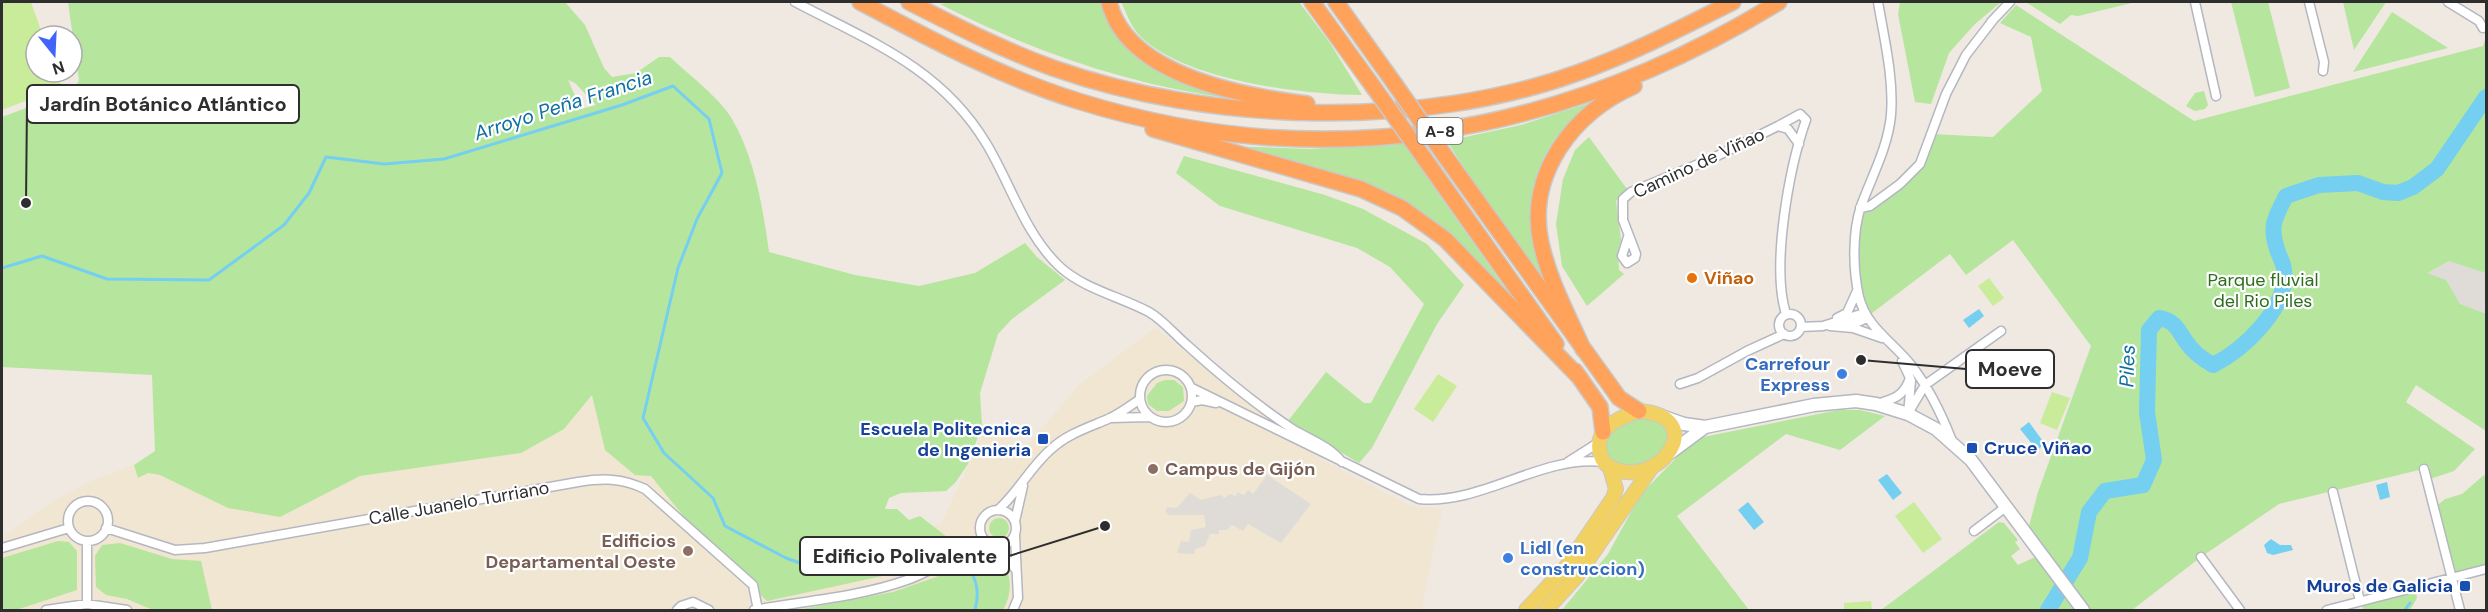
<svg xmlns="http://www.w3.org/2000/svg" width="2488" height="612" font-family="'DM Sans',sans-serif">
	<rect width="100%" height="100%" fill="#efe9e1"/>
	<path fill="#f0e6d1" d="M1155 328 1320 459 1411 506 1442 509 1421 610H2V531L6 535 55 500 95 479 134 465 138 478 148 473 160 475 185 486 280 517 360 476 521 453 564 429 593 395 895 537 941 524 984 432 997 430 1025 448 1079 385Z"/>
	<path fill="#b6e59e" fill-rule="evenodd" d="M68 2H565L585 25 604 68 612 77 636 73 659 57H670C688 74 720 98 732 119 755 158 763 209 769 252L855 275 919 286 975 273 1025 243 1037 257 1065 280 1012 319 998 334 980 393 982 426 968 464 955 483 946 491 901 493 889 498 885 509H897L909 520 920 516 956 544 915 569 767 601 701 538 651 476 635 475 605 450 592 395 564 429 521 453 360 476 280 517 228 508 160 475 148 473 138 478 134 465 155 451 152 375 2 367V117L74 90 79 80ZM568 80 575 83 596 105 581 109Z
		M954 2H1101C1106 13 1110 26 1116 36 1141 72 1192 82 1230 96L1234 99C1130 85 1033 52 940 4Z
		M1121 2H1299L1330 43 1362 95C1300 94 1189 81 1142 38 1131 28 1127 14 1121 2Z
		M1900 2H2001L1975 24 1949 53 1931 104 1915 102 1898 14Z
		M2026 2H2136L2078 16 2071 15 2060 24Z
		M2231 2H2268L2290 88 2255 97Z
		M2343 2H2386L2354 50Z
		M2016 5 2194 121 2483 46 2486 36V431L2416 385 2406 402 2475 449 2454 471 2427 480 2423 469 2279 504 2201 557 2132 610H2083L2027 534 2038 492 2091 346 2013 240 1966 275 1950 254 1872 313H1864L1856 277 1860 208 1870 206 1920 164 1931 134 1993 137 2042 91 2031 37 2000 23Z
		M2392 12 2448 48 2353 72Z
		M2204 91 2208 105 2205 109 2195 111 2186 106 2195 93Z
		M1596 101C1582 113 1566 125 1555 139 1524 182 1530 230 1543 278L1473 182 1447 141 1521 125Z
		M1589 137 1627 189 1616 201 1621 240 1618 251 1619 270 1624 274 1587 306 1562 266 1556 224 1563 179 1575 150Z
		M1402 142 1515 302 1392 198 1228 146 1311 149Z
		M1184 156 1325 195 1363 209 1427 244 1464 285 1437 324 1372 448 1359 463 1288 421 1326 372 1364 403H1371L1424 304 1390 267 1357 248 1220 206 1176 173Z
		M1165 380H1174L1183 387 1184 401 1169 411H1157L1148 404 1147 396 1157 383Z
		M1839 410H1860L1885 416 1840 450 1786 434 1677 516 1749 610H1562L1608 554 1641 494 1692 442 1703 437Z
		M1657 413 1676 443 1641 471 1603 462V432L1618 418Z
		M2484 475 2486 478V569L2453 577 2434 508 2445 499 2462 494Z
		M989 528a10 10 0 1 1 20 0a10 10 0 1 1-20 0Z
		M1999 522 2004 523 2018 540 2015 542 2020 549 2011 556 2018 565 2035 557 2074 610H1881Z
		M58 541 69 542 77 551V590L16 610H2V558Z
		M120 543 172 559 201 561 212 610H153L127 599 106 595 96 587 95 556 102 545Z
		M988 553C1012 564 1015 589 1003 610H797L893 592 936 577 972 554Z
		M2415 587 2417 598 2410 610H2364L2360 601Z"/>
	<path fill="#c9ec9a" d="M2 2H31L43 36H36V72H57L62 87 2 110Z
		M1989 278 2004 298 1993 306 1978 286Z
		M1438 374 1457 386 1433 422 1414 409Z
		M2052 392 2070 398 2057 430 2040 423Z
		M1914 502 1942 539 1923 553 1895 516Z
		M1871 601 1872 610H1844V603Z"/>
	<path fill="#dfdcd8" d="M2449 261 2486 273V314L2460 304 2446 280 2427 273Z
		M1267 475 1311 504 1281 543 1248 524 1243 531 1232 525 1227 530H1219V534H1210L1205 546 1195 549 1194 554 1177 553 1181 541 1189 542 1191 530 1206 527 1204 515H1169L1165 511 1167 507 1177 508 1190 493 1201 500 1220 495 1225 498 1229 494 1236 496 1237 492 1244 495 1248 490 1253 494Z"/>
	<path fill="#75cff0" d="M1979 309 1984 316 1969 328 1963 320Z
		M2029 422 2045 444 2037 450 2020 429Z
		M1887 474 1902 493 1893 500 1878 480Z
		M2387 482 2390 497 2380 500 2376 485Z
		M1748 502 1764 522 1754 530 1738 510Z
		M2271 539 2280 545H2291L2293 550 2273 555 2267 553 2264 545Z"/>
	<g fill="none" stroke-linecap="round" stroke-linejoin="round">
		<path stroke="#75cff0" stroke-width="3" d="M2 268 42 256 107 279 209 280 284 225 309 193 326 157 384 164 444 159 622 105 673 86 709 119 722 173 697 219 678 268 643 418 664 453 713 498 725 526 786 558 811 567 884 540 941 547 954 554
			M960 557C975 574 981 588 975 610
			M2405 610 2410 603"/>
		<path stroke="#75cff0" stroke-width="16" d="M2048 610 2080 558 2089 512 2105 491 2143 485 2154 460 2147 412 2149 330 2159 318C2180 321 2179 337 2193 350 2198 356 2206 361 2213 365 2243 350 2289 308 2284 270 2284 264 2280 258 2278 252 2269 227 2274 219 2286 196L2319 185 2358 183 2383 192 2398 193 2413 187 2437 169 2486 97"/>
		<g stroke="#b4b7c1" stroke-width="11">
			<path id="minor" d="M795 2C869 41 940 67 986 143 1011 184 1024 233 1060 267 1086 290 1119 296 1149 312 1163 320 1174 334 1187 345 1220 375 1256 405 1294 430 1311 440 1329 446 1342 462
				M1878 2C1884 38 1894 78 1891 115 1888 147 1872 176 1861 206 1852 233 1853 270 1859 297 1867 328 1892 341 1911 365 1929 388 1942 415 1952 441
				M2195 2 2216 96
				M2309 2 2324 62 2323 71
				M2448 2 2479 21 2483 28
				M1991 22 2010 2
				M1860 208 1870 206 1900 184 1920 164 1946 94 1966 55 1993 20
				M1628 237 1622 256 1627 263 1635 258 1636 254 1623 220V199L1631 192 1713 158 1778 126
				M1779 325a11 11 0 1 1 22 0a11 11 0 1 1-22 0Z
				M1786 314C1771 266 1789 168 1806 120L1800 114 1778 126 1788 129 1799 144
				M1837 318 1847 313 1857 291
				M1830 326 1853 328 1882 338
				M1801 327 1823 326 1864 313
				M1846 327 1867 318
				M1140 396a26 26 0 1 1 52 0a26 26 0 1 1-52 0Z
				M1680 384 1698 378 1747 351 1784 334
				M1925 385 2001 331
				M1192 388 1419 499C1482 505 1540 455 1603 462
				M1192 402 1202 400 1216 403
				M1877 404C1894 399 1904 396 1910 378L1902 361
				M1910 410 1925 385
				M1908 414 1911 381
				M1110 418 1150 417
				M1568 462 1598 443
				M2424 469 2460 610
				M2333 492 2360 601
				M68 521a20 20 0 1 1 40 0a20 20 0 1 1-40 0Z
				M998 510C1018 492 1030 468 1050 450 1067 434 1087 428 1108 419 1119 414 1130 406 1140 399
				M980 528a18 18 0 1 1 36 0a18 18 0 1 1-36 0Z
				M1015 521 1023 486
				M106 528 175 550 205 548 578 482C604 478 621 478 645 489L753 585 758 610
				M1974 531 2007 506
				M999 547 1016 570
				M2 548 69 528
				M2201 557 2240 610
				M87 604V541
				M46 610 87 604 127 610
				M677 610 681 606 693 602 709 610
				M754 610C804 601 859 597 907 580 935 571 963 546 991 545
				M1013 610 1018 598 1015 536
				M2327 610 2486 569"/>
		</g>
		<g stroke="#b4b7c1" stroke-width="15">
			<path id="secondary" d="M1664 417 1684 424 1705 427 1814 405 1856 401 1876 404 1908 414 1936 429 1971 460 2083 610
				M1670 453 1705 427"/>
		</g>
		<g stroke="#c9c9c9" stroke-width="16">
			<path id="primary" d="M1639 411C1709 416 1662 488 1614 469 1606 466 1602 461 1600 453 1594 428 1620 417 1639 411Z
				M1526 610 1566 567 1613 498 1616 489 1610 468
				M1546 610 1577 576 1652 467"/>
		</g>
		<g stroke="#c9c9c9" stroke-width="18">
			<path id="motorway" d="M860 2C930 39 1001 77 1078 101 1325 178 1561 136 1779 2
				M909 2C956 26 1003 50 1053 68 1211 124 1422 130 1580 72 1633 53 1683 27 1733 2
				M1109 2C1127 76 1243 96 1307 104
				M1312 2 1372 85
				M1336 2 1394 83
				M1153 129 1361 189 1402 208 1445 239 1581 379
				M1445 156 1619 398 1639 411
				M1424 158 1556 344
				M1583 349C1568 315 1549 280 1541 243 1526 175 1573 112 1634 86
				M1575 371 1600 407 1603 432"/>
		</g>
		<use href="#minor" stroke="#fff" stroke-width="8"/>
		<use href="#secondary" stroke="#fff" stroke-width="12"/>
		<use href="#primary" stroke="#f2d163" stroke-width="14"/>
		<use href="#motorway" stroke="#ffa35c" stroke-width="15"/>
		<g stroke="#c9c9c9" stroke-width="18" stroke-linecap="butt">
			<path id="motorway-bridge" d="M1394 83 1445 156
				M1372 85 1424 158"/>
		</g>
		<use href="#motorway-bridge" stroke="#ffa35c" stroke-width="15"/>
	</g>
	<circle fill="#e8710a" stroke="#fff" stroke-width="2" cx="1692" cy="278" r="6"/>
	<g fill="#3f7fe0" stroke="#fff" stroke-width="2">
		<circle cx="1842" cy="374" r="6"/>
		<circle cx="1508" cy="558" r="6"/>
	</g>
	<g fill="#1a4fb4" stroke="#fff" stroke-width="2">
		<rect x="1037" y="433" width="12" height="12" rx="3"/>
		<rect x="1966" y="442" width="12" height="12" rx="3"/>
		<rect x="2459" y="580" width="12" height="12" rx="3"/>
	</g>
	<g fill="#8d6e63" stroke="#fff" stroke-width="2">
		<circle cx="1153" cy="469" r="6"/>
		<circle cx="688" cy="551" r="6"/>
	</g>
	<g text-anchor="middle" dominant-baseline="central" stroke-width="4.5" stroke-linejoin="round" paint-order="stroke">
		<rect fill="#fff" stroke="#6d6d6d" stroke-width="1.5" x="1417.5" y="118" width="45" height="26" rx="4.5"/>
		<g font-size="16" font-weight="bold" fill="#2e2e2e">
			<text x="1440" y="131">A-8</text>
		</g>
		<g font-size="18" fill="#2e2e2e" stroke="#fff">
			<text transform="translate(1699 163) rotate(-25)">Camino de Viñao</text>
			<text transform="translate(459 503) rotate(-10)">Calle Juanelo Turriano</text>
		</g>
		<g font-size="18" font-weight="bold" fill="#c56008" stroke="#fff" text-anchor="start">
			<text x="1704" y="278">Viñao</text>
		</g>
		<g font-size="18" fill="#2c6e1b" stroke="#fff">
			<text x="2263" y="280">Parque fluvial<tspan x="2263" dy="21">del Rio Piles</tspan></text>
		</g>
		<g font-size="18" font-weight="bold" fill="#366cbe" stroke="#fff" text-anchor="end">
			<text x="1830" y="364">Carrefour<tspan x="1830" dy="21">Express</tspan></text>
			<text x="1520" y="548" text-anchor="start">Lidl (en<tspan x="1520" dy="21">construccion)</tspan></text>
		</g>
		<g font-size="18" font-weight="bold" fill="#164399" stroke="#fff" text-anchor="end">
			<text x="1031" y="429">Escuela Politecnica<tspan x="1031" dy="21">de Ingenieria</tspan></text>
			<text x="1984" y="448" text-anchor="start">Cruce Viñao</text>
			<text x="2453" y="586">Muros de Galicia</text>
		</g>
		<g font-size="18" font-weight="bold" fill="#785e54" stroke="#fff" text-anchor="start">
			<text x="1165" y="469">Campus de Gijón</text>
			<text x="676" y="541" text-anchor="end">Edificios<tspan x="676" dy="21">Departamental Oeste</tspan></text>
		</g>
		<g font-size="20" font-style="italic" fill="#0d6fa3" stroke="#fff">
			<text transform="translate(563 105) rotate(-18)">Arroyo Peña Francia</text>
			<text transform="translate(2127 366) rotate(-88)">Piles</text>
		</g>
	</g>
	<path fill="none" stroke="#2e2e2e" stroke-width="2" d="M26 203L27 104M1861 360L1966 369M1105 526L1009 556"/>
	<g fill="#2e2e2e" stroke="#fff" stroke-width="2">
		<circle cx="26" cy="203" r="6"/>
		<circle cx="1861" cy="360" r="6"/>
		<circle cx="1105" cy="526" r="6"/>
	</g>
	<g fill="#fff" stroke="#2e2e2e" stroke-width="2">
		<rect x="27" y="85" width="272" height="38" rx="6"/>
		<rect x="1966" y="350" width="88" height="38" rx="6"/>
		<rect x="800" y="537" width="209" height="38" rx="6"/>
	</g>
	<g font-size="20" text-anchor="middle" font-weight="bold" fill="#2e2e2e">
		<text x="163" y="111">Jardín Botánico Atlántico</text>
		<text x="2010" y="376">Moeve</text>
		<text x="905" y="563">Edificio Polivalente</text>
	</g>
	<rect width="2488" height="612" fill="none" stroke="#2e2e2e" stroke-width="6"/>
	<g transform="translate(54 54) rotate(162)"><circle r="28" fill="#ffffff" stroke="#ababab" stroke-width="1.5"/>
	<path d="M0-4.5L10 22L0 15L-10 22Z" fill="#4264fb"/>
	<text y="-9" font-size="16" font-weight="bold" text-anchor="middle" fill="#2e2e2e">N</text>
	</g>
</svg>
